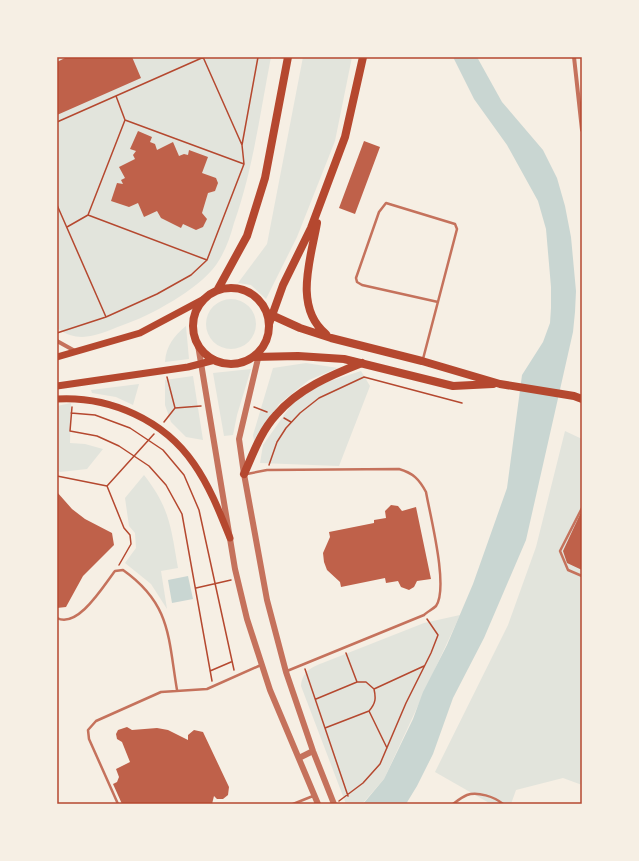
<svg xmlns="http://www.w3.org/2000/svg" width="639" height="861" font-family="'Titillium Web',sans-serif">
	<rect width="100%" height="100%" fill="#f6efe4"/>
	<path fill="#e2e4dc" d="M57 57H271C260 113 253 170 234 223 230 238 225 252 216 265 199 289 150 316 123 325 99 334 80 345 57 328Z
		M303 57H352L335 141 297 237 266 299 251 285 238 283 267 244Z
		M206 324a25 25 0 1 1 50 0a25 25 0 1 1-50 0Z
		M186 326 189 359 165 362C166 346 174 336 186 326Z
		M306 363 338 368 309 380 279 404 255 445 253 435 273 368Z
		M251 369 237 415 233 435 224 436 213 373Z
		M361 371 370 386 339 466 260 463 263 445 294 401 324 383Z
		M193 376 203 440 186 437 171 422 165 405V380Z
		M139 384 133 405 116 397 92 393 91 390Z
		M71 403 70 443 85 444 103 449 87 469 60 472 57 470V406Z
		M565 431 582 439V785L563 778 516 790 511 804H491L435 772 508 625 536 547Z
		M144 475C170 508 171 528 178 568L161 571 167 609 151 584 125 563 136 548 135 533 129 526 125 498Z
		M460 615 384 779 363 803 346 804 301 686C302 671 312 667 325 662L424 623Z"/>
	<path fill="#c9d6d2" d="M453 57H477L502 102 543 150 557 178 565 206 571 237 576 291 575 312 573 332 526 540 484 638 453 698 433 754 417 786 406 804H363L384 779 413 719 423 692 447 645 473 584 507 488 522 375 543 342 550 323 551 308V287L546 229 538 201 507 145 474 99Z
		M188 576 193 599 172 603 168 580Z"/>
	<path fill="#bf614a" d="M67 57H132L141 78 57 115V62Z
		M138 131 152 137 150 142 155 144 157 150 173 142 179 156 184 154 188 155 189 150 208 157 202 173 216 178 218 183 215 191 208 193 202 213 207 219 203 227 196 230 183 224 181 228 161 218 157 211 144 217 138 203 129 207 111 201 117 183 123 184 121 180 125 178 119 167 135 159 133 155 136 151 130 149Z
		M364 141 380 147 355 214 339 208Z
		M57 492 72 509 85 519 112 533 114 545 83 576 66 607 57 608Z
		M391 505 398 506 402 511 416 507 431 579 417 581 414 587 409 590 401 587 398 581 386 583 385 578 341 587 340 582 327 570 324 562 323 553 330 537 329 532 374 523V520L386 518 385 511Z
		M582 510V570L567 563 563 551Z
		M127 727 132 730 157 728 168 730 188 740V735L194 730 203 732 229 787 228 795 223 799H217L214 796 212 804H122L113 784 117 782 119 777 116 769 130 762 122 742 117 739 116 734 118 730Z"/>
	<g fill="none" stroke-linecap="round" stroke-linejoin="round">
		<path stroke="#b5482f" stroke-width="1.5" d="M203 57 242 145
			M116 96 125 120
			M57 122 204 57
			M57 205 106 317
			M67 227 88 215
			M207 260 88 215 125 120 244 164
			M57 333 106 317 157 294 191 275 207 260 244 164 242 145 258 57
			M167 377 175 408 201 406
			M72 407 70 431 97 436 119 446 149 466 166 485 182 514 212 681
			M254 407 267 412
			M71 413 95 415 130 428 163 450 184 475 199 510 234 670
			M284 418 291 422
			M164 422 175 408
			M269 465 277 442 286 428 300 413 319 398 364 377 462 403
			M57 476 107 486
			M107 486 154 434
			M107 486 124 528 130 535 131 544 119 565
			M196 588 231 580
			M346 653 357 682H366L374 689C376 698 376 703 369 711L387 748
			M305 669 348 796
			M210 671 231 662
			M374 689 424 666
			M316 699 357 682
			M325 728 369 711
			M339 801 363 783 380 764 406 703 431 653 438 635 427 619"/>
		<path stroke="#c5725c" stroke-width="2.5" d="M423 359 457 229 455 224 386 203 379 212 356 278 357 282 362 285 438 302
			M247 474 267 470 399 469C413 473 419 479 426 492 430 515 449 588 436 606 433 609 427 612 424 615L287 671
			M582 508 560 551 568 570 582 576
			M57 618C78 629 104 585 115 571L123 570C171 604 168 637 177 690
			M118 804 89 739 88 730 96 721 161 692 207 689 261 665
			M293 804 313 796
			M453 804C457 801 462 797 467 795 477 791 495 797 503 804"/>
		<path stroke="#c5725c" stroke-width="4" d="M574 57 582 130
			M57 341 75 351"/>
		<path stroke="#c5725c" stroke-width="6" d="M198 345 235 569 247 619 270 690 318 804
			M260 350 239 439 244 474 267 600 286 672 313 751 334 804
			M299 758 313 751"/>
		<path stroke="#b5482f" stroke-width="7" d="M57 357 140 333 202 300
			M57 386 188 367 215 360
			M57 399C110 396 164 420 194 464 210 487 220 513 230 538"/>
		<path stroke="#b5482f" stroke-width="8" d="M317 223C311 258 293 307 326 334
			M193 326a38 38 0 1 1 76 0a38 38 0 1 1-76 0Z
			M218 289 247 236 265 178 288 57
			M267 313 300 328 331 338 422 361 500 384 574 396 582 399
			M269 324 283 285 311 228 345 137 363 57
			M253 357 298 356 344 359 453 386 493 384
			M244 474C253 454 261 431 276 415 298 389 331 375 362 363"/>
	</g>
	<rect width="639" height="861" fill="none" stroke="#f6efe4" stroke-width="116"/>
	<rect x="58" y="58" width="523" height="745" fill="none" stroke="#b5482f" stroke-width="1.5"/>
</svg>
